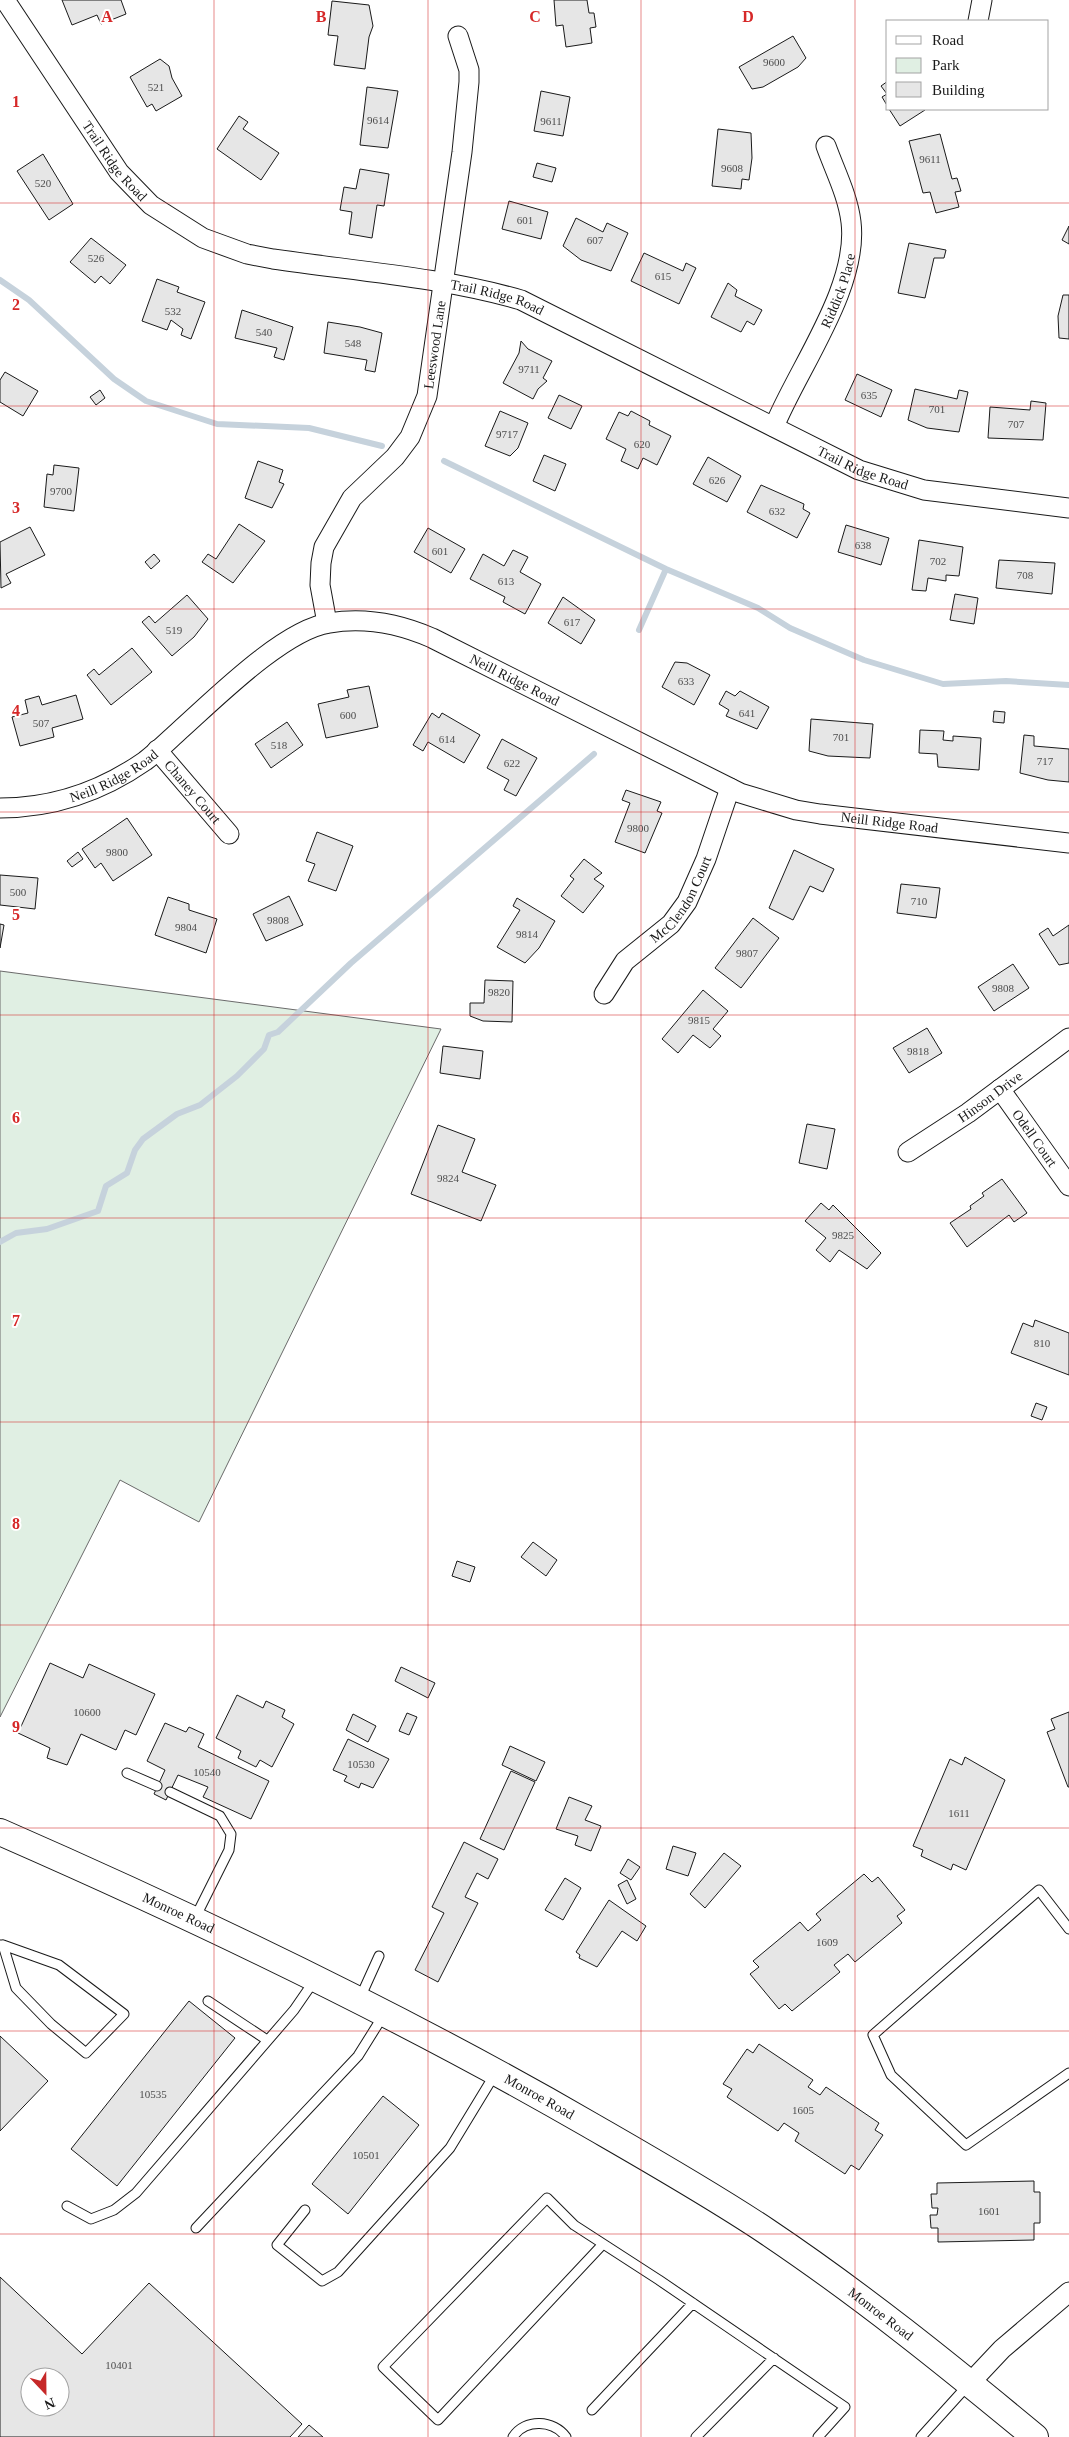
<svg xmlns="http://www.w3.org/2000/svg" width="1069" height="2437" font-family="'Times New Roman',serif">
	<rect width="100%" height="100%" fill="#fff"/>
	<path fill="#e0efe3" stroke="#6a6a6a" d="M0 971 441 1029 199 1522 120 1480 0 1717Z"/>
	<g fill="none" stroke-linecap="round" stroke-linejoin="round">
		<path stroke="#c6d2dc" stroke-width="6" d="M0 280 29 300 114 379 146 401 217 424 309 428 382 446
			M444 461 666 569 758 608 790 628 864 660 943 684 1006 681 1069 685
			M639 630 666 569
			M0 1242 16 1233 47 1229 98 1211 106 1186 127 1173 135 1150 143 1139 177 1114 200 1105 237 1076 264 1049 269 1035 278 1032 351 963 594 754"/>
	</g>
	<path fill="#e6e6e6" stroke="#1a1a1a" fill-rule="evenodd" d="M62 0H121L126 14 101 24 97 15 72 25Z
		M554 0H587L589 13H594L596 27 590 28 592 43 566 47 563 25 556 26Z
		M332 1 369 5 373 26 369 37 365 69 334 65 338 36 328 35Z
		M793 36 806 58 798 67 763 87 752 89 739 67Z
		M160 59 169 66 172 78 182 96 156 111 152 104 147 107 130 77Z
		M888 81V107L882 97 887 94 881 86Z
		M367 87 398 91 388 148 360 145Z
		M541 91 570 97 563 136 534 131Z
		M889 109H925V110L900 126Z
		M239 116 248 122 243 129 279 153 261 180 217 149Z
		M718 129 751 133 752 158 749 180 742 179 741 189 712 186Z
		M940 134 952 179 957 178 961 191 955 192 959 207 936 213 930 192 923 193 909 141Z
		M43 154 73 204 49 220 17 171Z
		M537 163 556 168 552 182 533 177Z
		M360 169 389 174 384 206 377 205 372 238 349 234 352 212 340 210 344 187 356 189Z
		M509 201 548 212 541 239 502 229Z
		M576 218 603 232 607 223 628 233 611 271 581 260 563 246Z
		M1069 226V244L1062 240Z
		M91 238 126 265 110 284 101 276 95 283 70 262Z
		M909 243 946 250 944 258H934L925 298 898 293Z
		M644 253 683 271 686 263 696 268 679 304 631 281Z
		M157 279 179 287 177 292 205 302 191 339 181 335 183 329 171 320 167 330 142 321Z
		M728 283 737 290 735 296 762 310 754 325 747 321 741 332 711 317Z
		M1063 295H1069V339L1059 338 1058 316Z
		M242 310 293 327 284 360 274 357 277 348 235 338Z
		M328 322 360 327 382 333 375 372 365 370 367 360 324 353Z
		M521 341 528 349 552 361 543 378 547 381 538 389 533 399 503 383 519 353Z
		M5 372 38 391 23 416 0 402V380Z
		M857 374 892 390 881 417 845 400Z
		M915 389 957 399 959 390 968 392 959 432 927 428 908 420Z
		M100 390 105 398 96 405 90 397Z
		M559 395 582 406 571 429 548 418Z
		M1031 401 1046 403 1043 440 988 438 990 407 1030 410Z
		M500 411 528 423 518 448 510 456 485 446Z
		M631 411 650 421 649 425 671 436 657 465 643 458 638 469 621 461 626 449 606 439 619 412 628 416Z
		M544 455 566 464 555 491 533 481Z
		M708 457 741 476 727 502 693 484Z
		M258 461 283 470 279 482 284 484 272 508 245 498Z
		M54 465 79 468 74 511 44 507 47 474 53 475Z
		M761 485 804 504 803 509 810 513 797 538 747 512Z
		M239 524 265 541 233 583 202 562 208 554 216 559Z
		M846 525 889 538 881 565 838 552Z
		M30 527 45 555 6 574 11 583 1 588 0 542Z
		M428 528 465 549 451 573 414 552Z
		M919 540 963 547 959 576 946 575V581L928 578 926 591 912 590Z
		M513 550 528 557 520 572 541 584 525 614 503 602 505 597 470 579 483 554 504 566Z
		M154 554 160 561 151 569 145 562Z
		M999 560 1055 563 1052 594 996 588Z
		M955 594 978 598 974 624 950 620Z
		M187 595 208 619 194 637 172 656 142 622 149 616 155 623Z
		M563 597 595 620 581 644 548 623Z
		M132 648 152 672 111 705 87 675 94 669 99 675Z
		M675 662 687 663 710 675 694 705 662 687Z
		M369 686 378 727 326 738 318 704 349 697 347 690Z
		M726 691 735 696 740 691 769 707 757 729 726 716 729 710 719 704Z
		M76 695 83 719 52 728 54 737 20 746 12 717 28 713 25 700 39 696 42 705Z
		M994 711 1005 712 1004 723 993 722Z
		M432 713 439 718 442 713 480 735 464 763 428 742 423 751 413 745Z
		M811 719 873 724 870 758 828 756 809 751Z
		M287 722 303 745 271 768 255 744Z
		M920 730 944 731 943 740 953 741V736L981 738 979 770 938 767 937 754 919 753Z
		M1024 735 1034 736V746L1069 749V782L1048 780 1020 773Z
		M502 739 537 758 516 796 504 790 509 780 487 768Z
		M626 790 661 802 657 811 662 813 645 853 615 842 630 803 622 800Z
		M127 818 152 855 113 881 101 863 95 868 82 849Z
		M317 832 353 846 336 891 308 881 315 864 306 861Z
		M794 850 834 869 823 892 810 886 793 920 769 908Z
		M78 852 83 859 72 867 67 861Z
		M584 859 602 873 594 879 604 886 583 913 561 896 574 879 570 876Z
		M0 875 38 878 35 909 0 905Z
		M901 884 940 888 936 918 897 913Z
		M289 896 303 925 266 941 253 914Z
		M168 897 189 904V910L217 919 206 953 155 935Z
		M517 898 555 921 539 948 525 963 497 947 520 910 513 906Z
		M753 918 779 938 741 988 715 968Z
		M0 924 4 925 0 948Z
		M1069 925V963L1059 965 1039 934 1048 928 1053 936Z
		M1013 964 1029 988 994 1011 978 987Z
		M485 980 513 981 512 1022 483 1021 470 1016V1003H484Z
		M703 990 728 1011 713 1029 721 1036 710 1048 693 1035 678 1053 662 1039Z
		M927 1028 942 1053 909 1073 893 1048Z
		M443 1046 483 1051 480 1079 440 1073Z
		M807 1124 835 1129 827 1169 799 1163Z
		M438 1125 475 1139 462 1172 496 1185 481 1221 411 1194Z
		M1002 1179 1027 1213 1014 1222 1009 1215 967 1247 950 1223 971 1209 970 1206 984 1196 982 1193Z
		M821 1203 829 1210 833 1205 881 1253 867 1269 839 1250 830 1262 816 1250 826 1238 805 1221Z
		M1035 1320 1069 1333V1375L1011 1353 1023 1323 1033 1327Z
		M1036 1403 1047 1407 1042 1420 1031 1416Z
		M533 1542 557 1560 546 1576 521 1557Z
		M457 1561 475 1567 470 1582 452 1576Z
		M50 1663 83 1678 89 1664 155 1694 136 1735 125 1730 116 1750 81 1734 67 1765 47 1758 50 1748 18 1733Z
		M401 1667 435 1683 428 1698 395 1681Z
		M237 1695 263 1708 266 1701 285 1710 282 1717 294 1724 272 1767 260 1760 256 1767 238 1758 241 1751 216 1738Z
		M1069 1712V1787H1068L1047 1732 1055 1729 1051 1719Z
		M407 1713 417 1717 409 1735 399 1731Z
		M353 1714 376 1726 368 1742 346 1730Z
		M165 1723 186 1732 189 1727 204 1734 198 1747 269 1781 251 1819 203 1797 208 1787 178 1775 166 1800 154 1794 165 1770 147 1761Z
		M348 1739 389 1759 373 1788 361 1783 359 1788 344 1781 347 1776 333 1770Z
		M510 1746 545 1762 536 1781 502 1765Z
		M965 1757 1005 1780 966 1870 953 1864 951 1870 921 1856 923 1850 913 1846 950 1759 962 1765Z
		M511 1771 535 1782 504 1850 480 1839Z
		M569 1797 592 1806 585 1820 601 1826 591 1851 575 1845 578 1836 556 1829Z
		M464 1842 498 1859 488 1879 477 1873 465 1897 478 1903 438 1982 415 1970 444 1913 432 1907Z
		M673 1846 696 1853 688 1876 666 1869Z
		M724 1853 741 1866 705 1908 690 1894Z
		M628 1859 640 1867 631 1880 620 1873Z
		M864 1874 872 1882 878 1877 905 1910 897 1916 902 1923 855 1962 848 1954 834 1965 840 1972 792 2011 785 2004 779 2009 750 1974 759 1967 753 1961 800 1922 808 1931 821 1920 816 1914Z
		M565 1878 581 1888 563 1920 545 1910Z
		M627 1880 636 1899 627 1904 618 1885Z
		M609 1900 646 1926 637 1941 622 1931 597 1967 579 1958 580 1955 576 1952Z
		M189 2001 235 2038 117 2186 71 2149Z
		M0 2036 48 2081 0 2131Z
		M759 2044 813 2080 808 2087 820 2095 826 2087 879 2123 875 2130 883 2135 859 2170 851 2165 845 2174 795 2141 799 2133 784 2123 778 2131 727 2097 732 2089 723 2084 747 2049 753 2053Z
		M383 2096 419 2125 348 2214 312 2184Z
		M1034 2181V2192H1040V2223H1034V2240L938 2242V2228H931L930 2215H937L938 2208H932L931 2194H937V2183Z
		M0 2277 82 2354 149 2283 302 2424 290 2437H0ZM30 2377H60V2407H30Z
		M309 2425 323 2437H298Z"/>
	<g fill="none" stroke-linecap="round" stroke-linejoin="round">
		<g stroke="#1a1a1a" stroke-width="11">
			<path id="service" d="M127 1773 157 1786
				M170 1792 220 1816 231 1834 229 1850 195 1918
				M1069 1929 1039 1890 873 2035 891 2075 966 2145 1069 2073
				M0 1945H3L59 1965 124 2014 86 2053 51 2024 16 1988 3 1945
				M360 1998 379 1956
				M208 2001 267 2040
				M67 2206 91 2219 114 2210 136 2193 294 2010 314 1981
				M305 2210 277 2245 322 2281 338 2272 450 2148 495 2074
				M196 2228 358 2056 383 2016
				M603 2244 438 2420 383 2367 547 2198 574 2225 659 2280 845 2407 818 2437
				M592 2410 693 2303
				M513 2437C525 2418 554 2420 566 2437
				M696 2437 774 2358
				M921 2437 968 2385"/>
		</g>
		<g stroke="#1a1a1a" stroke-width="21">
			<g id="minor">
				<path id="s1" d="M5 0 119 172 151 205 203 238 247 254 273 259C355 271 441 277 521 300L859 470 924 490 1069 508"/>
				<path d="M978 21 982 0"/>
				<path id="s2" d="M774 427C798 368 859 287 851 222 848 196 835 171 826 146"/>
				<path id="s3" d="M327 623 320 585 321 563 324 547 352 498 395 457 410 437 427 396 462 152 469 82V70L458 36"/>
				<path id="s4" d="M157 750 229 834"/>
				<path id="s5" d="M0 808C53 808 102 791 145 761 157 752 168 741 179 731 214 700 283 630 329 623 364 617 400 624 432 638L740 793 796 810 820 814 1069 843"/>
				<path id="s6" d="M604 994 625 961 671 924 687 902 706 859 730 788"/>
				<path id="s7" d="M1000 1089 1069 1186"/>
				<path id="s8" d="M908 1152 968 1113 1069 1038"/>
				<path d="M970 2383 1002 2349 1069 2292"/>
			</g>
		</g>
		<g stroke="#1a1a1a" stroke-width="28">
			<g id="secondary">
				<path id="s9" d="M0 1832C201 1920 400 2015 590 2125 649 2159 709 2193 766 2231 860 2294 948 2365 1035 2437"/>
			</g>
		</g>
		<use href="#service" stroke="#fff" stroke-width="9"/>
		<use href="#minor" stroke="#fff" stroke-width="19"/>
		<use href="#secondary" stroke="#fff" stroke-width="26"/>
	</g>
	<path fill="none" stroke="#d62828" stroke-width="1" stroke-opacity="0.55" d="M214 0V2437M428 0V2437M641 0V2437M855 0V2437M0 203H1069M0 406H1069M0 609H1069M0 812H1069M0 1015H1069M0 1218H1069M0 1422H1069M0 1625H1069M0 1828H1069M0 2031H1069M0 2234H1069"/>
	<g text-anchor="middle" dominant-baseline="central" stroke-width="4" stroke-linejoin="round" paint-order="stroke">
		<g font-size="11" fill="#4d4d4d">
			<text x="774" y="62">9600</text>
			<text x="156" y="87">521</text>
			<text x="378" y="120">9614</text>
			<text x="551" y="121">9611</text>
			<text x="930" y="159">9611</text>
			<text x="732" y="168">9608</text>
			<text x="43" y="183">520</text>
			<text x="525" y="220">601</text>
			<text x="595" y="240">607</text>
			<text x="96" y="258">526</text>
			<text x="663" y="276">615</text>
			<text x="173" y="311">532</text>
			<text x="264" y="332">540</text>
			<text x="353" y="343">548</text>
			<text x="529" y="369">9711</text>
			<text x="869" y="395">635</text>
			<text x="937" y="409">701</text>
			<text x="1016" y="424">707</text>
			<text x="507" y="434">9717</text>
			<text x="642" y="444">620</text>
			<text x="717" y="480">626</text>
			<text x="61" y="491">9700</text>
			<text x="777" y="511">632</text>
			<text x="863" y="545">638</text>
			<text x="440" y="551">601</text>
			<text x="938" y="561">702</text>
			<text x="1025" y="575">708</text>
			<text x="506" y="581">613</text>
			<text x="572" y="622">617</text>
			<text x="174" y="630">519</text>
			<text x="686" y="681">633</text>
			<text x="747" y="713">641</text>
			<text x="348" y="715">600</text>
			<text x="41" y="723">507</text>
			<text x="841" y="737">701</text>
			<text x="447" y="739">614</text>
			<text x="279" y="745">518</text>
			<text x="1045" y="761">717</text>
			<text x="512" y="763">622</text>
			<text x="638" y="828">9800</text>
			<text x="117" y="852">9800</text>
			<text x="18" y="892">500</text>
			<text x="919" y="901">710</text>
			<text x="278" y="920">9808</text>
			<text x="186" y="927">9804</text>
			<text x="527" y="934">9814</text>
			<text x="747" y="953">9807</text>
			<text x="1003" y="988">9808</text>
			<text x="499" y="992">9820</text>
			<text x="699" y="1020">9815</text>
			<text x="918" y="1051">9818</text>
			<text x="448" y="1178">9824</text>
			<text x="843" y="1235">9825</text>
			<text x="1042" y="1343">810</text>
			<text x="87" y="1712">10600</text>
			<text x="361" y="1764">10530</text>
			<text x="207" y="1772">10540</text>
			<text x="959" y="1813">1611</text>
			<text x="827" y="1942">1609</text>
			<text x="153" y="2094">10535</text>
			<text x="803" y="2110">1605</text>
			<text x="366" y="2155">10501</text>
			<text x="989" y="2211">1601</text>
			<text x="119" y="2365">10401</text>
		</g>
		<g font-size="14" fill="#1a1a1a" stroke="#fff">
			<text stroke="none"><textPath href="#s1" startOffset="195">Trail Ridge Road</textPath></text>
			<text stroke="none"><textPath href="#s2" startOffset="151">Riddick Place</textPath></text>
			<text stroke="none"><textPath href="#s1" startOffset="615">Trail Ridge Road</textPath></text>
			<text stroke="none"><textPath href="#s3" startOffset="314">Leeswood Lane</textPath></text>
			<text stroke="none"><textPath href="#s1" startOffset="1020">Trail Ridge Road</textPath></text>
			<text stroke="none"><textPath href="#s5" startOffset="585">Neill Ridge Road</textPath></text>
			<text stroke="none"><textPath href="#s5" startOffset="120">Neill Ridge Road</textPath></text>
			<text stroke="none"><textPath href="#s4" startOffset="55">Chaney Court</textPath></text>
			<text stroke="none"><textPath href="#s5" startOffset="990">Neill Ridge Road</textPath></text>
			<text stroke="none"><textPath href="#s6" startOffset="124">McClendon Court</textPath></text>
			<text stroke="none"><textPath href="#s8" startOffset="99">Hinson Drive</textPath></text>
			<text stroke="none"><textPath href="#s7" startOffset="60">Odell Court</textPath></text>
			<text stroke="none"><textPath href="#s9" startOffset="196">Monroe Road</textPath></text>
			<text stroke="none"><textPath href="#s9" startOffset="601">Monroe Road</textPath></text>
			<text stroke="none"><textPath href="#s9" startOffset="1006">Monroe Road</textPath></text>
		</g>
	</g>
	<g font-size="16" text-anchor="middle" font-weight="bold" fill="#d62828" stroke="#fff" stroke-width="4" stroke-linejoin="round" paint-order="stroke">
		<text x="107" y="22">A</text>
		<text x="321" y="22">B</text>
		<text x="535" y="22">C</text>
		<text x="748" y="22">D</text>
		<text x="16" y="107">1</text>
		<text x="16" y="310">2</text>
		<text x="16" y="513">3</text>
		<text x="16" y="716">4</text>
		<text x="16" y="920">5</text>
		<text x="16" y="1123">6</text>
		<text x="16" y="1326">7</text>
		<text x="16" y="1529">8</text>
		<text x="16" y="1732">9</text>
	</g>
	<rect x="886" y="20" width="162" height="90" fill="#ffffff" stroke="#a3a3a3"/>
	<rect x="896" y="36" width="25" height="8" fill="#ffffff" stroke="#a3a3a3"/>
	<text x="932" y="45" font-size="15" fill="#1a1a1a">Road</text>
	<rect x="896" y="58" width="25" height="15" fill="#e0efe3" stroke="#a3a3a3"/>
	<text x="932" y="70" font-size="15" fill="#1a1a1a">Park</text>
	<rect x="896" y="82" width="25" height="15" fill="#e6e6e6" stroke="#a3a3a3"/>
	<text x="932" y="95" font-size="15" fill="#1a1a1a">Building</text>
	<g transform="translate(45 2392) rotate(158)"><circle r="24" fill="#ffffff" stroke="#a3a3a3"/>
	<path d="M0-4L9 19L0 12L-9 19Z" fill="#c62828"/>
	<text y="-8" font-size="14" font-weight="bold" text-anchor="middle" fill="#1a1a1a">N</text>
	</g>
</svg>
